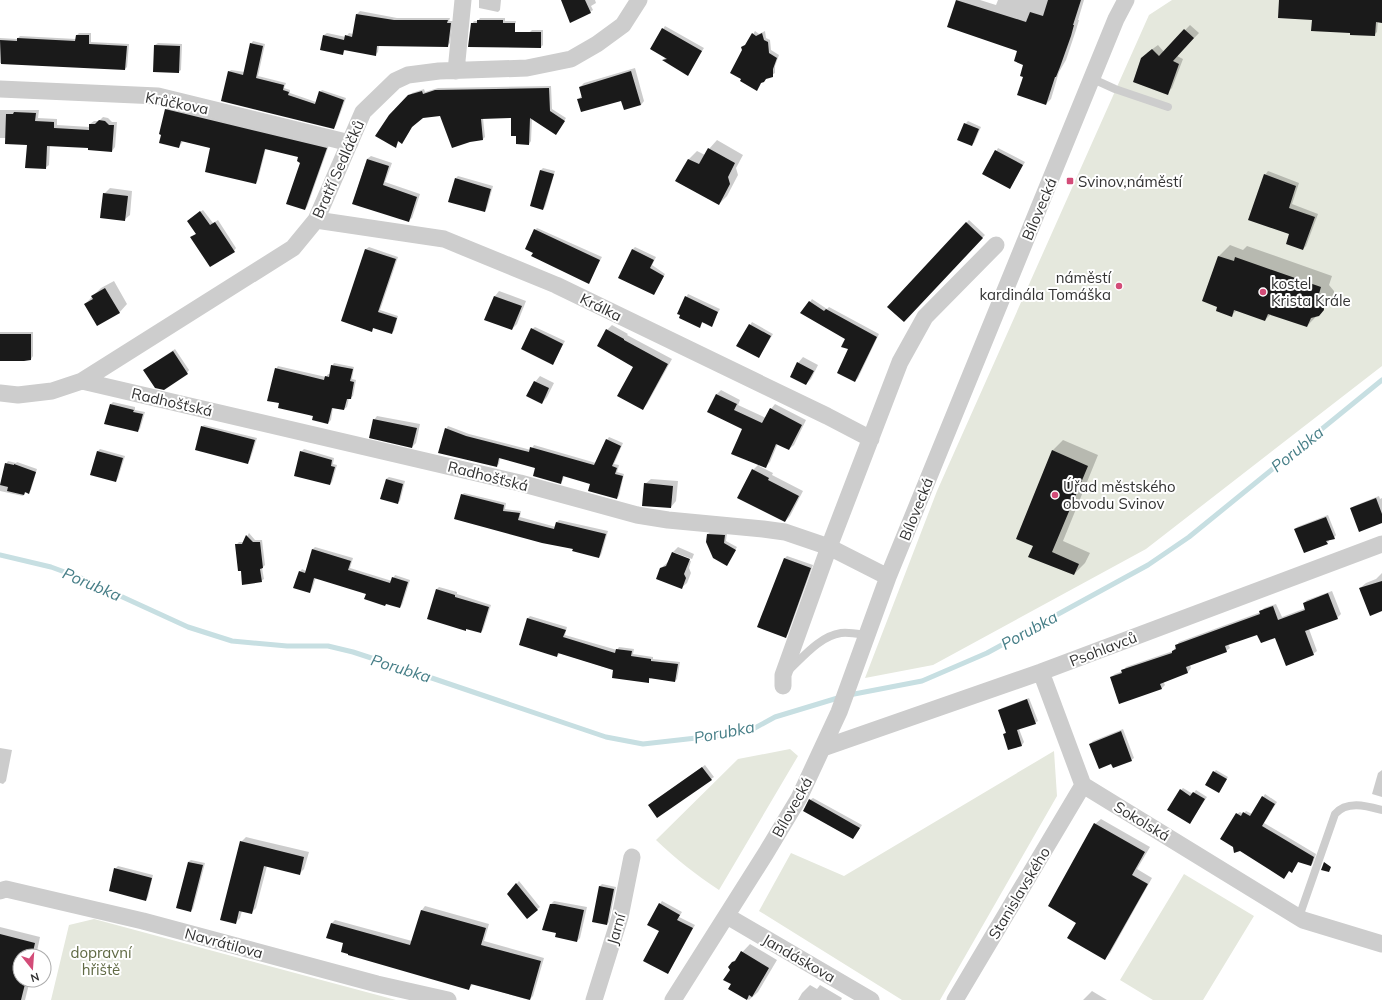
<svg xmlns="http://www.w3.org/2000/svg" width="1382" height="1000" font-family="Mulish,sans-serif">
	<rect width="100%" height="100%" fill="#fff"/>
	<path fill="#e5e8dd" d="M1172 0H1382V366L1146 549 933 665 865 678 937 491 1149 15Z
		M790 749 798 756 719 890C696 875 676 859 656 840L738 759Z
		M1054 751 1057 796 940 1000H902L759 911 791 853 844 876Z
		M1184 874 1254 916 1203 1000H1153L1120 980Z
		M94 919 396 1000H51L69 925Z"/>
	<path fill="#0003" d="M479 0H501L500 10 498 12 479 8Z
		M562 0H595L596 3 591 6 593 10 590 12Z
		M957 0H980L996 5 998 0H1084L1078 20H1079L1076 30 1066 60 1059 72 1051 99 1046 104 1024 76 1025 64 1018 50 948 26Z
		M1280 0H1382V22L1378 21 1377 32 1374 35 1313 19Z
		M360 11 397 18H450L449 21H453L450 43 447 46 379 45 378 52 375 55 346 49 342 54 324 35 327 33 346 37 349 33 353 34 357 14Z
		M480 18H505V21H516L510 44 472 24 474 21H478Z
		M1190 25 1199 33 1177 56 1183 59 1172 88 1167 93 1147 53 1158 45 1164 52Z
		M665 26 704 48 688 74 663 60 666 57 663 29Z
		M532 30H543V45L541 47 530 32Z
		M755 31 759 34 765 31 766 38 770 40 771 50 779 55 775 66V73L762 81 759 87 742 47 747 44Z
		M79 33H91V42L129 44 127 67 125 69 0 63V38L17 39 20 36 76 39 77 35Z
		M253 41 265 44 258 76 286 83 284 88 290 90V93L316 102 320 92 322 90 346 98 336 125 334 128 229 72 231 70 245 72 251 44Z
		M158 43 182 44 181 70 178 72 155 45Z
		M635 68 644 101 641 105 622 100 579 99 582 95 580 87 584 83Z
		M551 86 552 109 566 118 558 131 532 118 531 141 529 144 512 117 483 118 485 137 483 139 440 115 422 117 414 124 404 140 399 141 395 147 390 115 412 93 424 89 425 92 438 88Z
		M168 107 329 145 307 207 305 209 302 162 300 156 266 148 258 180 256 183 212 148 183 141 179 147 162 134 166 110Z
		M0 110H39L38 118 57 119V125L90 127V124L94 121H99L103 117 108 118 112 122H117L115 147 112 151 89 147 50 145 49 165 45 168 28 144 6 138H0Z
		M968 121 981 127 974 143 971 145 965 124Z
		M717 140 743 155 736 168 738 175 727 196 719 204 676 181 689 159 697 151 705 155 709 149Z
		M998 148 1025 162 1010 188 983 174Z
		M371 156 392 163 385 182 420 194 412 218 408 221 353 203 367 159Z
		M543 168 555 171 545 207 543 209 531 206 541 170Z
		M1268 171 1299 183 1292 204 1318 214 1306 246 1303 249 1290 233 1265 175Z
		M458 176 493 186 487 208 485 211 456 178Z
		M110 188 132 191 130 215 124 220 104 194Z
		M203 210 213 223 218 220 236 248 234 251 194 235 197 234 190 219Z
		M969 220 985 235 904 321 888 307Z
		M537 228 602 257 588 283 534 252 535 230Z
		M1230 245 1243 250 1247 246 1332 276 1329 285 1334 291V298L1307 326 1271 314 1265 320 1237 310 1232 315 1219 306 1204 301 1219 256Z
		M369 247 398 257 380 310 398 316 394 331 391 333 374 327 371 331 342 321 366 249Z
		M635 247 656 257 652 265 665 274 654 294 632 250Z
		M114 281 127 304 119 313 85 304 101 288Z
		M499 291 526 301 517 324 512 329 486 319 495 296Z
		M688 294 720 309 711 325 703 322 699 327 678 313Z
		M812 299 827 309 829 307 879 334 858 378 855 381 850 349 846 338 802 313Z
		M752 322 773 334 759 357 738 346Z
		M612 325 628 334 627 335 672 359 647 404 642 409 635 367 598 346 607 330Z
		M535 327 565 341 553 364 532 329Z
		M0 332H33V356L31 359 0 360Z
		M175 349 189 370 187 373 147 368Z
		M803 357 818 365 811 379 806 384 798 363Z
		M334 363 354 367 352 379 356 380 353 396 350 398H349L347 407 344 409 333 407 331 420 328 423 280 402 276 369 278 366 326 377 328 374H330L332 366Z
		M540 376 554 383 547 397 542 403 535 382Z
		M721 390 740 400 738 405 766 418 771 409 775 404 806 420 794 445 789 449 778 443 770 462 765 467 759 464V466L773 473 772 475 803 491 790 516 785 521 753 470 759 464 743 428 717 394Z
		M113 402 135 407V410L145 412 140 429 137 431 111 404Z
		M377 416 420 424 416 443 412 447 374 420Z
		M204 425 257 438 250 460 247 463 202 427Z
		M448 426 469 434 531 450 534 445 596 463 607 440 609 437 623 443 614 464 619 465 617 472 624 474 619 496 616 498 591 483 564 475 563 480 560 483 537 467 500 457 499 464 496 466 446 429Z
		M1063 440 1098 455 1063 541 1090 553 1085 563 1074 574 1034 546 1052 451Z
		M100 449 125 456 118 478 116 481 97 452Z
		M304 449 334 458 333 464 337 465 332 482 330 484 301 452Z
		M8 461 16 463 17 462 37 469 31 490 29 492H26L23 496 0 491V485L6 464Z
		M389 477 405 481 400 501 397 503 386 479Z
		M651 479 678 481 676 501 671 507 645 484Z
		M464 493 506 503 505 509 521 511 520 517 556 527 557 522 559 520 608 531 601 555 599 557 574 549 462 495Z
		M1379 496 1380 499 1382 498V522L1351 508 1354 506Z
		M1328 515 1336 535 1334 538 1329 539V541L1327 543 1295 529 1297 527Z
		M710 532 727 533 726 541 737 547 727 565 708 534Z
		M249 533 255 540H262L265 565 262 568 264 579 261 581 241 570 236 545 239 542H244Z
		M315 547 353 558 350 568 392 581 395 575 410 580 402 605 400 607 368 593 316 577 312 589 309 592 300 572 302 569 306 571 313 549Z
		M678 547 694 554 692 559 673 552V554L691 561 689 568 691 573 687 583 681 588 661 568 668 562 672 553Z
		M787 556 813 565 788 634 785 637 758 627 785 558Z
		M1382 573V599L1360 588 1366 583 1376 579Z
		M439 587 457 592V594L491 605 483 630 481 632 467 628 465 630 437 589Z
		M1332 591 1341 614 1337 618 1309 629 1317 651 1313 654 1276 636 1257 633 1228 644 1230 648 1226 651 1190 665 1191 668 1188 672 1163 681 1165 685 1162 688 1111 677 1115 674 1123 671 1126 667 1173 651 1179 642 1261 612 1264 608 1276 604 1282 617 1306 608 1304 603 1307 600Z
		M530 616 567 627 565 635 617 650 619 647 634 649 633 654 653 657V659L680 662 677 679 675 681 651 678 648 681 560 653 557 656 520 645 528 618Z
		M1029 698 1038 721 1035 723 1019 729 1024 742 1022 745 1009 749 1004 734 1007 732 999 710 1002 708Z
		M1123 729 1134 758 1131 760 1112 763 1090 744 1093 741Z
		M0 748 12 750 6 781 3 784 0 783Z
		M705 765 714 777 657 817 651 803Z
		M1216 770 1228 777 1219 792 1214 772Z
		M1382 770V797L1372 794 1378 773Z
		M1183 788 1193 794 1196 790 1207 797 1190 822 1181 790Z
		M1265 794 1277 802 1264 823 1316 854 1313 863 1311 865 1299 861 1294 869 1289 870 1284 878 1237 814 1240 812 1243 814 1246 811 1252 814Z
		M813 798 862 825 855 836 810 800Z
		M1101 819 1150 847 1137 869 1152 878 1110 953 1105 958 1078 922 1095 824Z
		M246 837 309 852 304 869 299 874 267 866 256 908 251 913 242 911 240 918 235 923 241 842Z
		M191 860 205 863 193 909 190 911 188 862Z
		M118 866 153 875 148 897 146 900 115 869Z
		M519 881 540 907 527 917 508 894Z
		M602 884 616 887 609 922 607 924 600 886Z
		M554 901 587 907 580 938 577 941 557 933 551 904Z
		M662 901 682 912 679 917 695 925 668 973 660 931V904Z
		M425 906 489 924 484 941 544 958 533 996 529 1000 473 984 468 989 345 942 328 937 332 923 335 920 412 941 422 910Z
		M0 927 40 937 36 956H20V980H30L25 1000H0Z
		M750 944 777 960 758 992 749 1000 729 988 732 984 731 970 733 962Z
		M810 985 817 989 820 985 842 998 841 1000H798L802 993Z
		M1092 991 1107 1000H1083Z"/>
	<g fill="none" stroke-linecap="round" stroke-linejoin="round">
		<path stroke="#c7dfe2" stroke-width="5" d="M0 555 51 567 81 578 188 627 232 641 287 646H328L353 652 414 672 606 737 643 744 723 735 753 729 775 717 841 697
			M849 695 922 681 987 653 1148 565 1189 537 1382 380"/>
	</g>
	<path fill="#1a1a1a" d="M561 0H585L591 13 570 23Z
		M956 0 1026 22 1030 12 1043 16 1048 0H1081L1073 25H1074L1071 36 1060 67 1056 77H1055L1046 105 1017 95 1023 77 1020 76 1023 65 1014 61 1017 51 947 27Z
		M1279 0H1382V23L1376 22 1375 36 1350 35V33L1311 31 1312 20 1278 18Z
		M356 14 394 20H448L447 23H451L448 47 377 46 376 56 344 50 343 55 320 50 323 35 344 40 345 35 352 37Z
		M477 20H503V23H515V32H541V48L468 47 471 23H477Z
		M662 28 702 51 688 76 662 60 667 59 650 49Z
		M1184 29 1194 38 1173 61 1179 64 1168 95 1133 82 1141 58 1152 49 1159 56Z
		M752 33 756 36 762 33 764 40 768 42 769 53 777 58 773 69V77L766 79 764 82 761 83 757 91 740 81 741 79 730 73 742 50 741 47 745 45Z
		M76 35H89V44L127 46 125 70 1 64 0 40 17 41V38L75 41Z
		M250 43 263 46 256 78 284 85 283 90 289 92 288 95 315 104 319 91 344 100 334 129 221 101 228 71 243 75Z
		M154 45 180 46 179 73 153 72Z
		M631 71 641 105 624 110 621 101 581 112 577 99 582 98 579 87Z
		M549 88 550 111 565 121 556 135 530 118 529 145 516 144V136H511V118L481 119 483 140 470 142 452 148 440 116 423 118 412 127 402 144 398 141 396 148 375 136 389 115 408 95 422 91 423 94 435 90Z
		M165 109 327 148 305 210 286 204 300 163 297 161 298 157 265 149 256 184 205 172 210 148 181 141 179 148 159 143 161 135 159 134Z
		M14 112 36 113 35 121 54 122V128L89 130V124H95L99 120 105 121 109 125H114L112 152 88 150V148L47 146 46 169 25 168 27 145 5 144 6 114H13Z
		M964 123 979 129 972 146 957 140Z
		M708 148 735 163 728 177 730 184 719 205 675 181 688 159 699 164Z
		M995 150 1023 165 1010 189 982 174Z
		M367 159 389 166 383 185 417 197 409 222 352 204Z
		M540 170 554 174 543 210 530 206Z
		M1264 174 1296 186 1289 208 1315 217 1303 250 1286 244 1289 234 1248 220Z
		M455 178 491 189 485 212 448 202Z
		M103 193 128 196 125 221 100 218Z
		M200 211 210 225 215 222 235 252 210 267 190 237 196 234 187 221Z
		M966 222 983 238 904 322 887 307Z
		M534 229 600 260 589 284 531 256 533 253 525 249Z
		M365 249 396 259 378 312 397 318 392 334 373 328 372 332 341 321Z
		M632 249 654 260 650 268 664 276 654 295 618 278Z
		M1218 256 1234 261 1235 257 1321 287 1318 297 1323 302 1324 310 1319 316 1311 318 1307 327 1268 314 1265 321 1234 310 1232 317 1216 311 1217 307 1202 301Z
		M105 288 120 313 97 326 84 304 93 299 91 296Z
		M494 296 522 306 512 330 484 320Z
		M685 296 718 312 712 327 702 322 700 328 679 318 680 315 677 314Z
		M809 301 824 311 826 309 877 337 855 382 837 373 848 349 841 347 845 339 800 313Z
		M749 324 771 336 759 358 736 346Z
		M531 328 563 344 553 365 521 349Z
		M606 329 624 339V340L668 364 643 410 617 396 633 367 597 346Z
		M0 334H31V360L24 361H0Z
		M173 351 188 374 164 390 155 388 143 370Z
		M797 362 814 371 806 385 790 377Z
		M331 365 353 369 350 381 354 382 351 399H347L344 410 332 408 328 424 312 420 313 416 278 408 279 403 267 401 275 368 324 380 325 376 329 377Z
		M534 381 549 388 542 404 526 396Z
		M716 394 737 404 734 410 762 423 770 408 802 425 789 450 776 444 766 468 731 454 742 429 707 412Z
		M110 404 134 410 133 412 143 414 138 432 104 424Z
		M373 419 417 428 412 448 369 438Z
		M201 426 255 440 248 464 195 450Z
		M445 428 466 436 529 452 530 447 594 465 606 439 621 446 612 466 617 468 615 474 623 476 617 499 588 491 590 484 563 476 561 484 533 476 535 468 499 458 497 467 438 453Z
		M1052 450 1088 466 1052 552 1079 564 1074 575 1028 557 1033 546 1016 539Z
		M97 451 123 458 116 482 90 475Z
		M300 451 332 460 331 466 335 467 330 485 294 476Z
		M5 463 14 465V464L36 472 29 494 25 492 24 495 7 491 8 487 0 485Z
		M752 469 769 478 768 480 799 496 785 522 737 498Z
		M386 479 403 484 398 504 380 499Z
		M644 483 673 486 671 508 642 506Z
		M461 494 504 505 503 511 520 513 518 520 554 529 556 522 606 534 599 558 572 551 573 549 542 543 454 519Z
		M1376 498 1382 514V523L1359 532 1350 508Z
		M1326 517 1335 539 1326 541 1328 544 1304 553 1294 529Z
		M707 534 725 535 724 543 736 550 727 566 713 558 706 542Z
		M246 535 253 542H260L263 568 260 569 262 582 242 585 241 571H238L235 544H242Z
		M312 549 351 561 348 570 390 583 392 577 408 582 400 608 386 604 385 606 364 599 366 594 314 578 310 593 293 588 299 571 305 573Z
		M672 552 690 559 684 574 686 578 682 589 656 579 660 568 666 566Z
		M784 558 811 568 786 638 757 627Z
		M1382 581V611L1370 616 1359 588Z
		M436 589 455 595V597L489 607 481 633 466 629V631L427 619Z
		M1328 593 1338 619 1305 631 1314 655 1286 666 1275 638 1261 643 1257 635 1225 646 1227 652 1186 667 1188 673 1160 684 1162 689 1119 704 1110 677 1122 673 1121 670 1172 653V651L1176 649 1175 645 1260 614 1259 611 1273 606 1278 620 1305 610 1303 603Z
		M527 618 566 630 563 637 615 653 616 649 632 651 631 656 651 659V661L678 664 675 682 649 678V683L612 678 613 670 558 653 557 657 519 645Z
		M1027 699 1036 724 1017 730 1022 746 1008 750 1003 734 1006 733 998 710Z
		M1121 731 1132 761 1113 768 1111 764 1099 769 1089 744Z
		M702 767 712 780 657 818 648 805Z
		M1213 771 1227 779 1219 793 1205 785Z
		M1180 789 1190 796 1193 792 1205 799 1190 824 1167 810Z
		M1262 796 1275 804 1262 826 1314 857 1311 866 1298 862 1292 873 1289 871 1284 879 1240 851 1234 853 1233 847 1220 839 1236 813 1241 816 1243 812 1250 816Z
		M809 799 860 828 853 839 803 811Z
		M1094 823 1145 852 1132 875 1148 884 1105 960 1067 938 1076 923 1048 906Z
		M240 841 304 857 300 875 264 866 252 914 239 911 236 924 220 920Z
		M188 862 203 865 191 912 176 908Z
		M1324 862 1331 867 1329 872 1321 870Z
		M114 868 152 878 146 901 109 891Z
		M516 883 538 910 527 919 507 894Z
		M599 886 614 889 607 925 592 922Z
		M659 903 680 915 677 920 693 928 668 974 643 961 659 931 647 925Z
		M550 904H555L584 910 577 942 555 937 556 933 542 930Z
		M421 910 486 928 481 945 541 961 530 1000 471 984 469 990 348 955V954L341 952 343 943 326 938 331 923 410 945Z
		M0 934 35 943 32 956H20V980H26L21 1000H0Z
		M741 951 769 968 752 997 749 995 747 1000 728 989 731 984 723 980 730 970 728 967 732 962 735 961Z"/>
	<g fill="none" stroke-linecap="round" stroke-linejoin="round">
		<path stroke="#cdcdcd" stroke-width="8" d="M1093 79 1115 89 1168 107
			M788 671C803 657 820 636 841 633 849 632 859 634 866 635
			M1299 917 1335 814C1347 800 1367 806 1382 810"/>
		<path stroke="#cdcdcd" stroke-width="17" d="M456 71 463 0
			M0 89 158 96 350 143
			M316 220 444 239 556 285 827 416 871 439
			M82 381 520 483 637 515 668 520 763 529 785 532 829 547 888 577
			M0 393 18 395 52 391 82 381 293 248 316 220 363 112 395 81 408 75 439 71 527 68 571 59 597 44 623 25 639 0
			M1041 672 1083 785 1303 920 1382 944
			M783 686V675L829 547 900 362 925 317 996 245
			M823 748 1041 672 1382 544
			M0 891 6 889 143 921 377 984 448 1000
			M727 916 871 1000
			M594 1000 620 917 632 857
			M673 1000 766 853 799 798 839 712 888 577 1116 19 1126 0
			M955 1000 1083 785"/>
	</g>
	<g fill="#d34c78" stroke="#fff" stroke-width="1.5">
		<rect x="1066" y="177" width="8" height="8" rx="2"/>
		<circle cx="1119" cy="286" r="4"/>
		<circle cx="1263" cy="292" r="4"/>
		<circle cx="1055" cy="495" r="4"/>
	</g>
	<g text-anchor="middle" dominant-baseline="central" stroke-width="4" stroke-linejoin="round" paint-order="stroke">
		<g font-size="15" fill="#333" stroke="#fff">
			<text transform="translate(177 103) rotate(11)">Krůčkova</text>
			<text transform="translate(338 169) rotate(-66)">Bratří Sedláčků</text>
			<text transform="translate(1039 209) rotate(-67)">Bílovecká</text>
			<text transform="translate(601 307) rotate(26)">Králka</text>
			<text transform="translate(172 402) rotate(13)">Radhošťská</text>
			<text transform="translate(488 476) rotate(14)">Radhošťská</text>
			<text transform="translate(916 509) rotate(-68)">Bílovecká</text>
			<text transform="translate(1103 649) rotate(-21)">Psohlavců</text>
			<text transform="translate(792 807) rotate(-61)">Bílovecká</text>
			<text transform="translate(1142 821) rotate(31)">Sokolská</text>
			<text transform="translate(1019 893) rotate(-59)">Stanislavského</text>
			<text transform="translate(616 929) rotate(-74)">Jarní</text>
			<text transform="translate(224 943) rotate(15)">Navrátilova</text>
			<text transform="translate(799 958) rotate(30)">Jandáskova</text>
		</g>
		<g font-size="15" fill="#333" stroke="#fff" text-anchor="start">
			<text x="1078" y="181">Svinov,náměstí</text>
			<text x="1111" y="277" text-anchor="end">náměstí<tspan x="1111" dy="17">kardinála Tomáška</tspan></text>
			<text x="1271" y="283">kostel<tspan x="1271" dy="17">Krista Krále</tspan></text>
			<text x="1063" y="486">Úřad městského<tspan x="1063" dy="17">obvodu Svinov</tspan></text>
		</g>
		<g font-size="15" fill="#606a44" stroke="#fff">
			<text x="101" y="952">dopravní<tspan x="101" dy="17">hřiště</tspan></text>
		</g>
		<g font-size="16" font-style="italic" fill="#467e87" stroke="#fff">
			<text transform="translate(1297 449) rotate(-39)">Porubka</text>
			<text transform="translate(92 584) rotate(23)">Porubka</text>
			<text transform="translate(1029 630) rotate(-29)">Porubka</text>
			<text transform="translate(401 668) rotate(17)">Porubka</text>
			<text transform="translate(724 732) rotate(-11)">Porubka</text>
		</g>
	</g>
	<g transform="translate(32 968) rotate(163)"><circle r="19" fill="#ffffff" stroke="#adadad"/>
	<path d="M0-3L7 15L0 10L-7 15Z" fill="#d34c78"/>
	<text y="-6" font-size="11" font-weight="bold" text-anchor="middle" fill="#333333">N</text>
	</g>
</svg>
